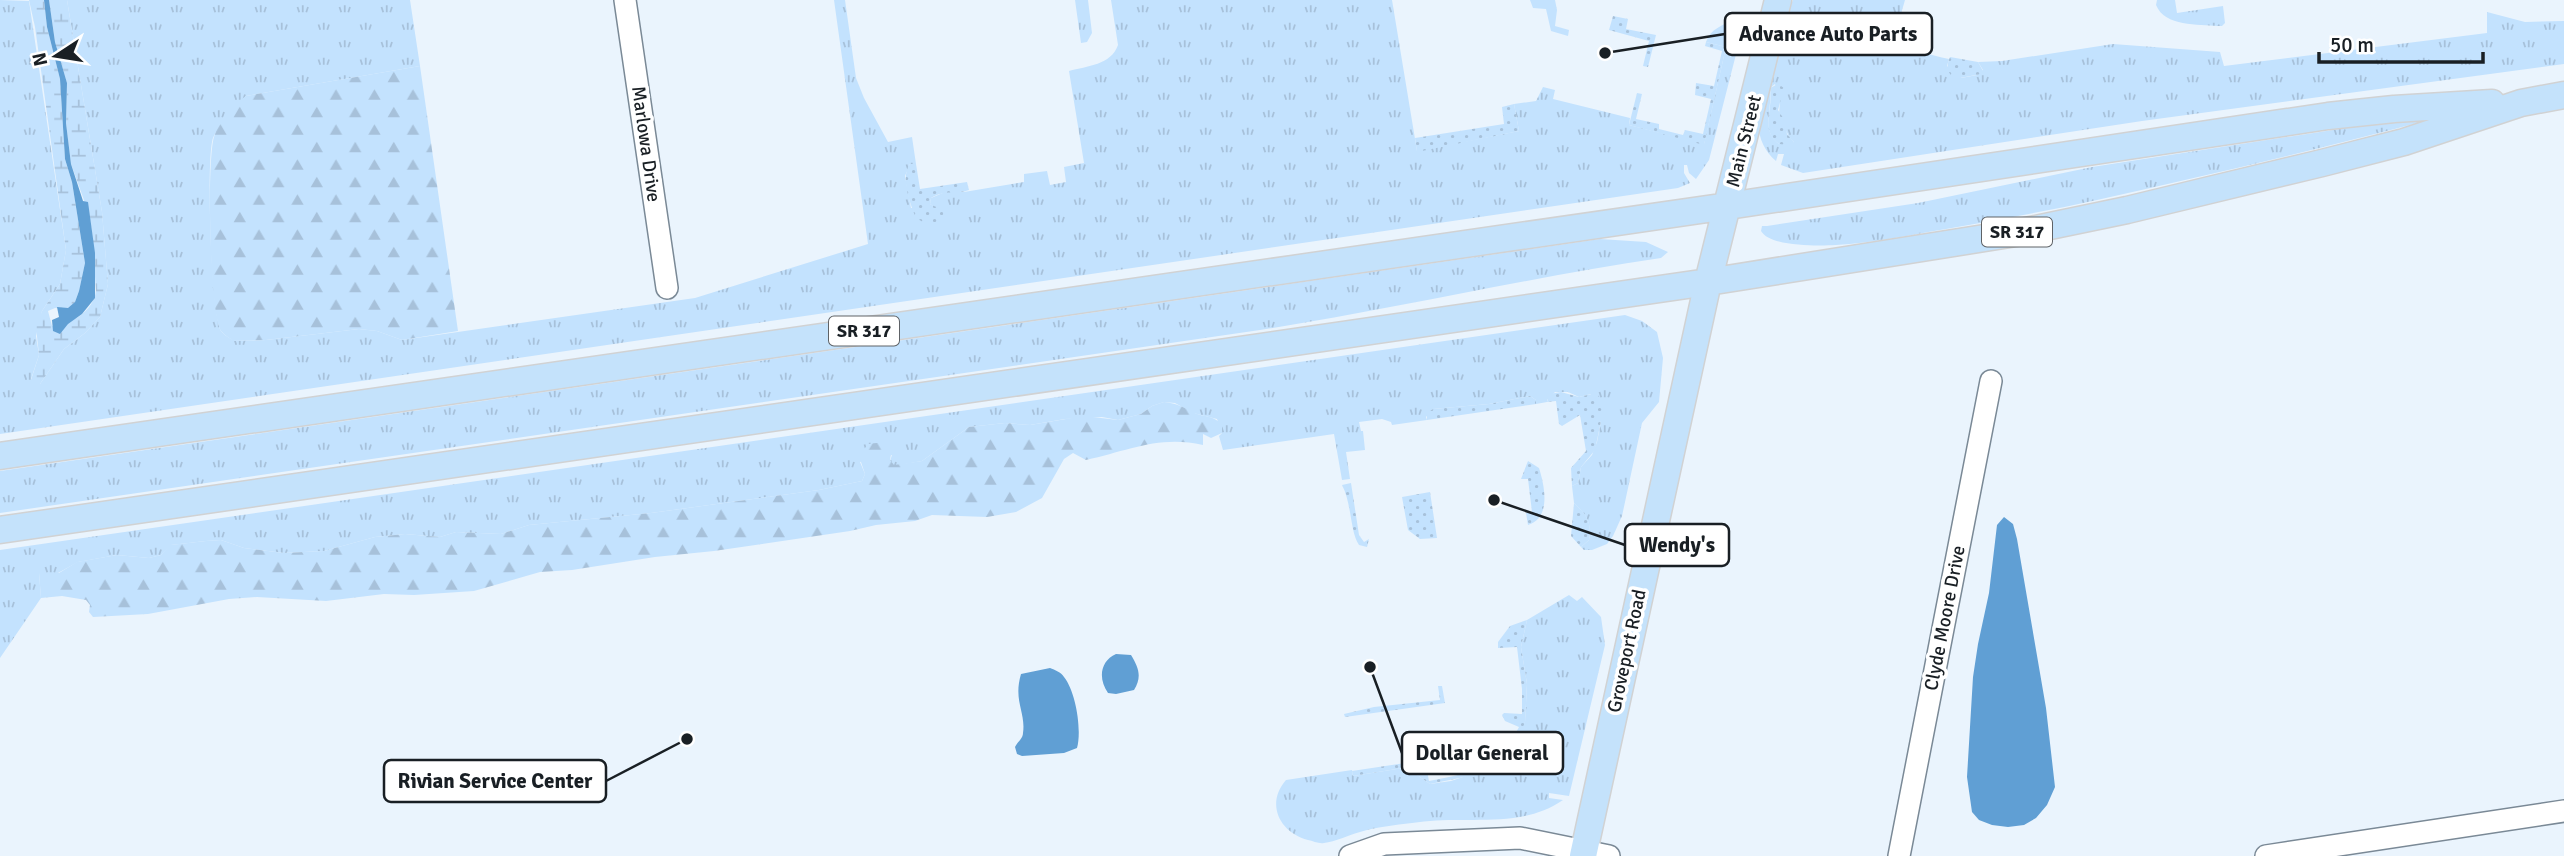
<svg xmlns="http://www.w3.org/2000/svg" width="2564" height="856" font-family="Signika,sans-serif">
	<defs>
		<pattern id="grass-tufts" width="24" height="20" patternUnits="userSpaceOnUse" patternTransform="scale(1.75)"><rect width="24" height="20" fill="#c3e2fe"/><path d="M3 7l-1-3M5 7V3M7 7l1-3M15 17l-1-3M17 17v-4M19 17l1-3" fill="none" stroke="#a7c1da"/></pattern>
		<pattern id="forest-firs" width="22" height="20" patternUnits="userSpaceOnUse" patternTransform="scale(1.75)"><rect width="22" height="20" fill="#c3e2fe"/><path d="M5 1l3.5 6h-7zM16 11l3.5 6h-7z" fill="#a7c1da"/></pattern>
		<pattern id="wetland-marsh" width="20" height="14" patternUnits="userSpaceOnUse" patternTransform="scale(1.75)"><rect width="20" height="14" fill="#c3e2fe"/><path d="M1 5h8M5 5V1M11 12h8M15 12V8" fill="none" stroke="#a7c1da"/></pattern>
		<pattern id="garden-dots" width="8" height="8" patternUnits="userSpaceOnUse" patternTransform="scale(1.75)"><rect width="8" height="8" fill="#c3e2fe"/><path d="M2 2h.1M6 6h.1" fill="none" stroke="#a7c1da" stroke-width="1.8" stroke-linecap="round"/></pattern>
	</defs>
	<rect width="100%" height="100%" fill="#eaf4fd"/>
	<path fill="url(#grass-tufts)" fill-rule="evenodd" d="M0 0 29 1 66 250 60 284 42 311 36 336 39 355 31 379 40 384 64 349 85 333 100 317 108 284 102 212 67 0H410L420 66 246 96C238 106 218 126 213 138 206 157 211 315 221 331 224 335 230 338 234 341L266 340 359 329 377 331 402 340 695 298 868 244 834 0H845L856 78 864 98 888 142 912 137 916 164H910L905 176 911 208 935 207 930 204 931 198 945 192H964L1024 182V174L1047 171 1050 185 1066 182 1064 167 1084 163 1069 71C1087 66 1111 65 1118 45L1111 0H1392L1417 151 1519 131 1514 104 1536 101 1543 87 1555 90 1553 99 1630 118 1629 125 1704 144 1726 47 1706 42C1710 29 1723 25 1735 19L1741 22 1743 27 1709 160 1696 179 1689 173 1687 165H1684V173L1690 183 1678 188 0 434Z
		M1075 0H1088L1092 33 1087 42 1081 43Z
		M1530 0H1555L1557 10 1555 26 1569 30 1568 36 1551 31 1546 9 1533 8Z
		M1793 0H1905C1903 8 1898 19 1900 28 1903 50 1931 55 1949 59L1947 66 1961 78 1977 75 1983 70 1978 62 2002 61 2113 44 2220 52 2224 66 2487 33V12L2525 22 2564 21V64L2142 121 1803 173 1781 165 1784 154H1778L1776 161C1765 152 1759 139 1758 124L1779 35ZM1775 84 1780 102 1779 114C1785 124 1785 134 1794 142L1779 144C1760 130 1773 108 1770 88Z
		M2157 0H2175L2177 13 2223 6 2225 23 2222 26H2218C2198 24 2165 27 2156 5Z
		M2432 119C2321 149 2209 175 2097 200 2047 211 1997 220 1946 229 1910 235 1873 243 1836 245 1819 246 1770 247 1761 231L1762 226H1767L1918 203 2092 167 2391 121Z
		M1600 239 1646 242 1668 252 1661 258C1526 278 1394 309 1260 330L0 513V471Z
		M1625 315 1642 321 1657 332 1663 358 1659 402 1642 423 1622 516 1613 536 1607 544 1592 550H1584L1581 547 1589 540C1592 521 1586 515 1574 503L1572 486 1578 483 1581 467 1592 455 1597 442 1601 421 1591 394 1579 397 1568 392H1555L1547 400V402L1536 404V400L1530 396 1489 404 1433 409 1426 417 1427 420 1392 425 1391 422 1382 419 1359 422 1361 431H1363L1365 450 1346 452 1350 479 1342 480 1334 434 1223 450 1219 436 1222 433 1217 419 1193 413 1175 403 1164 402 1152 406 1141 414 1118 420 1102 417 1065 419 1030 425 1005 423 969 427 922 461 894 466 890 461 892 455 860 462 865 474 862 481 819 490 651 513 529 525 501 534 456 532 440 537 405 534 375 537 324 551 284 553 244 548 221 540 206 541 171 545 161 555 149 558 117 555 78 562 58 573H39L41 598 0 658V550Z
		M1569 595 1577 601 1582 597 1601 617 1605 645 1569 796 1549 793V798L1563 800C1518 831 1464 814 1412 823 1395 825 1376 827 1360 832 1349 835 1335 842 1324 843 1319 844 1313 841 1308 840 1280 833 1265 804 1286 780L1352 770 1353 776 1403 768 1410 770 1430 784 1451 781 1496 766 1525 722 1527 684 1521 647 1527 620Z"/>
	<path fill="url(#forest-firs)" d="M420 66 458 331 402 340 377 331 359 329 266 340 233 341C230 338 224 335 221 331 209 312 207 160 214 137 220 117 230 107 246 96Z
		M1164 402C1175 403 1181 406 1191 411 1202 418 1213 414 1222 425V433L1211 438 1203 434V445C1159 435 1128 451 1086 460L1073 453 1064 459 1042 498 1016 512 987 517 932 515 915 521 876 525 850 531 714 551 655 557 572 570 540 572 474 591 414 595 384 594 326 601 257 597 229 599 148 614 93 617 89 612 90 605 86 600 62 596 41 598 39 573H59L77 562 117 555 149 558 161 555 170 545 206 541 221 540 244 548 284 553 324 551 375 537 405 534 440 537 456 532 501 534 529 525 651 513 819 490 862 481 865 474 859 456 868 444C878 443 886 441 892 449L890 460 894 465 922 461 969 427 1005 423 1030 425 1084 416 1118 420 1141 414 1152 406Z"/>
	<path fill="url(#wetland-marsh)" d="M29 0H44L47 27 60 79 65 159 72 182 85 263 79 291 75 302 69 309 55 308 48 311 52 326C71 324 93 312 96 291L92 232 89 214 71 164 66 123 67 83 55 42 49 0H67L102 212 108 284 100 317 85 333 64 349 40 384 35 385 31 380 39 355 36 327 42 311 60 284 66 250 35 27Z"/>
	<path fill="url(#garden-dots)" d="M1613 16 1628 19 1626 29 1656 35 1648 67 1643 66 1649 41 1609 30Z
		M1706 42 1726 47 1704 145 1629 125 1637 93 1642 94 1636 119 1659 124V129L1683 135 1685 130 1703 134 1711 99 1695 95 1696 83 1714 86 1722 51 1705 46Z
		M1950 57 1978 62 1983 71 1981 74 1955 79C1947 73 1946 66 1950 57Z
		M1778 84 1784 88 1778 110 1785 121 1787 134 1794 142 1790 145 1779 144C1759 130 1774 108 1770 88Z
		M1514 104 1519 131 1417 152 1415 138 1504 124 1502 107Z
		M910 164H916L920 189 967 182 969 190C956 195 946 189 931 198L930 204C939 209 945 209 944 220 934 228 926 224 916 218 910 204 900 177 910 164Z
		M1561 392 1579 397 1596 393 1601 399 1603 410 1601 421 1595 450 1581 467 1578 483 1572 486 1571 468 1586 451 1580 415 1562 426 1559 424 1556 401 1547 402 1549 394Z
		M1530 396 1536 400V404L1427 420V413L1433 409 1489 404Z
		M1528 461 1539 468C1545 487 1551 518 1528 525L1526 513 1532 512 1528 479H1521Z
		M1351 483 1359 535 1364 542 1369 539 1367 547 1359 545C1350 532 1352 504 1342 485Z
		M1430 492 1437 538 1420 539 1408 530 1402 497Z
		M1574 503C1586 515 1592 520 1589 540L1581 547 1571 536Z
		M1527 620 1521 647 1527 684 1525 722 1515 747 1496 766 1484 773 1430 784 1410 770 1403 768 1353 776 1352 771 1425 760 1429 781C1471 773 1499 768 1519 727L1505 721 1502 715 1504 713 1522 714V689L1517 647 1498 648V642L1510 626Z
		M1438 686H1442L1445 703 1345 717 1344 714 1374 707 1440 700Z"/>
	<path fill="#609fd4" d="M44 0H49L55 42 67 83 66 123 71 164 83 201 88 202 95 253V298L82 314 68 324 60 334 53 331 52 320 59 317 57 307 68 308 75 302 79 291 85 263 72 182 65 159 60 79 47 27Z
		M2004 517 2013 524 2017 539 2046 708 2055 787 2047 805 2036 818 2024 825 2008 827 1992 825 1979 820 1972 812 1967 777 1973 677 1978 644 1989 593 1997 525Z
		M1116 654 1131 655C1139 668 1142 677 1134 690L1116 694 1108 693C1098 679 1100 661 1116 654Z
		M1050 668C1055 670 1061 672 1064 677 1076 692 1082 730 1077 748L1064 753 1022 756 1017 754 1015 747C1017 742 1023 739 1023 733 1026 712 1013 701 1021 674Z"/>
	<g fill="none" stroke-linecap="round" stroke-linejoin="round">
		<g stroke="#7a8996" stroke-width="24">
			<path id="minor" d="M625 0 667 288
				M1350 856 1384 844 1520 838 1609 856
				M1899 856 1991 381
				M2266 856 2564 811"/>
		</g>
		<g stroke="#d1d2d3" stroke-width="29">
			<path id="major" d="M0 456 1728 206 2328 116 2394 109 2492 103
				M0 530 1708 282 2016 233 2127 210 2322 163 2404 142 2521 103 2564 95
				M1583 856 1708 282 1778 0"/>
		</g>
		<use href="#minor" stroke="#fff" stroke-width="21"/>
		<use href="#major" stroke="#c4e2fb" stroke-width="26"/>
	</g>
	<g text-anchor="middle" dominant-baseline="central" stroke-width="7" stroke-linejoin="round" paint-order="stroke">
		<g fill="#fff" stroke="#5e6266" stroke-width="2">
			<rect x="1982" y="217.5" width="70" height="29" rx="5"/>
			<rect x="829" y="316.5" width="70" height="29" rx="5"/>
		</g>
		<g font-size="18" font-weight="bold" fill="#191f24">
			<text x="2017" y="232">SR 317</text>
			<text x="864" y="331">SR 317</text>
		</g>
		<g font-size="19" fill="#191f24" stroke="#fff">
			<text transform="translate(1744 141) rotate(-76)">Main Street</text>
			<text transform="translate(646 144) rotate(82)">Marlowa Drive</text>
			<text transform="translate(1945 618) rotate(-79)">Clyde Moore Drive</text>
			<text transform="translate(1627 651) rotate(-78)">Groveport Road</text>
		</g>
	</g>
	<path fill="none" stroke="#191f24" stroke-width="2.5" d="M1605 53L1725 34M1494 500L1625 545M1370 667L1402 753M687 739L606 781"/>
	<g fill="#191f24" stroke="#fff" stroke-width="2.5">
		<circle cx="1605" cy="53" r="7"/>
		<circle cx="1494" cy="500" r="7"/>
		<circle cx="1370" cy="667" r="7"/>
		<circle cx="687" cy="739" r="7"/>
	</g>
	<g fill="#fff" stroke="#191f24" stroke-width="2.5">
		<rect x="1725" y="13" width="207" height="42" rx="7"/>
		<rect x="1625" y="524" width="104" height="42" rx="7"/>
		<rect x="1402" y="732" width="161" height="42" rx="7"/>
		<rect x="384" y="760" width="222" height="42" rx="7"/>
	</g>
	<g font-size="21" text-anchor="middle" font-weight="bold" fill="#191f24">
		<text x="1828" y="41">Advance Auto Parts</text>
		<text x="1677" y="552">Wendy's</text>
		<text x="1482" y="760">Dollar General</text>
		<text x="495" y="788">Rivian Service Center</text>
	</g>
	<g transform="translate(56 56) rotate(258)" stroke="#ffffff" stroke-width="5" paint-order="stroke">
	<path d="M0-5L12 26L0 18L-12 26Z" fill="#191f24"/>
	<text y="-10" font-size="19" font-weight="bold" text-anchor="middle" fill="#191f24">N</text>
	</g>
	<path d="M2319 52v10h164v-10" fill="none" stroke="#191f24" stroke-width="3.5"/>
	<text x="2330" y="52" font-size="21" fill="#191f24" stroke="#ffffff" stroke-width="5" paint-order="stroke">50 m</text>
</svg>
